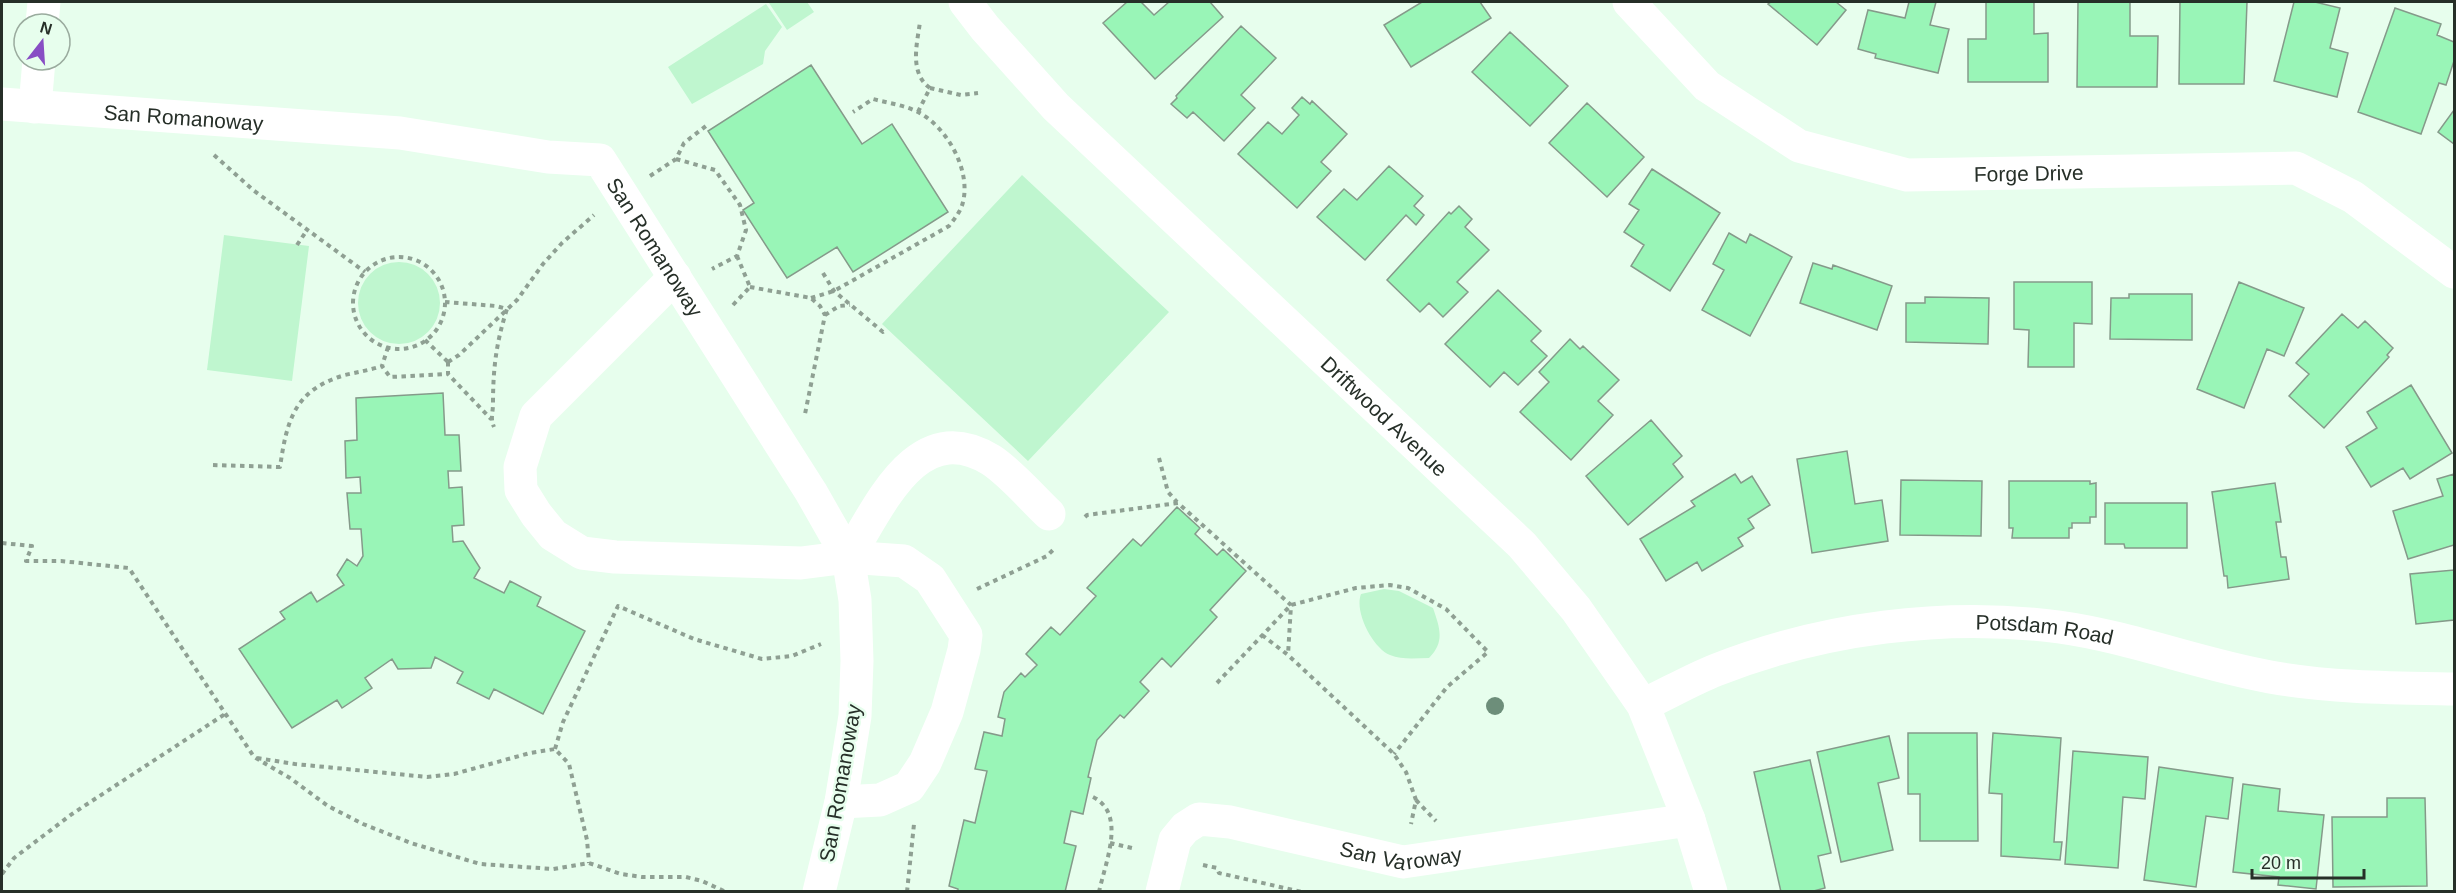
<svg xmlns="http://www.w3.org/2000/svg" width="2456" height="893" font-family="Arial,sans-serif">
	<rect width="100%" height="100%" fill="#e7feed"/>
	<path fill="#bff6cf" d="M771 2H807L814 12 787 30 769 3Z
		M766 4 782 27 765 51 763 64 692 104 668 67Z
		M1022 175 1169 312 1028 461 882 324Z
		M224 235 309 246 292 381 207 370Z
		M358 303a41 41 0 1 1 82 0a41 41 0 1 1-82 0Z
		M1384 589 1399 591 1433 608C1440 628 1445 642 1429 658 1416 658 1402 660 1390 655 1373 648 1354 612 1361 594Z"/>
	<path fill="#99f5b7" stroke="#859a8a" stroke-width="1.5" d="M1127 2H1141L1154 15 1169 2H1210L1223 17 1155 79 1103 23Z
		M1422 2H1480L1491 18 1411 67 1384 25Z
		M1771 2H1836L1846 10 1817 45 1768 4Z
		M1909 2H1936L1930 25 1949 29 1938 73 1875 58 1876 54 1858 49 1868 10 1905 18Z
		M1986 2H2034V34L2048 33V82H1968V39H1986Z
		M2078 2H2130V36H2158L2157 87H2077Z
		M2180 2H2247L2244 84H2179Z
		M2294 2H2315L2340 8 2330 48 2348 53 2337 97 2274 81Z
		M2395 8 2441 24 2437 35 2454 42V61L2446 85 2439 83 2421 134 2358 112Z
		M1241 26 1276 58 1241 95 1255 108 1224 141 1193 112 1187 118 1171 104 1177 98 1176 96Z
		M1510 32 1568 86 1530 126 1472 72Z
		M811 65 862 144 892 124 948 212 853 272 837 247 787 278 743 210 754 203 708 131Z
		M1302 97 1310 104 1312 101 1347 134 1321 162 1331 171 1297 208 1238 154 1268 122 1282 134 1299 115 1292 108Z
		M1587 103 1644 157 1607 197 1549 143Z
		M2454 110V144L2438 132Z
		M1389 166 1423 196 1414 206 1424 215 1416 225 1406 215 1365 260 1317 217 1344 189 1357 200Z
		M1652 169 1720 213 1670 291 1631 266 1644 245 1624 232 1639 210 1629 204Z
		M1459 206 1472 219 1465 227 1489 250 1457 282 1468 292 1443 317 1429 303 1420 312 1387 280 1449 212 1451 214Z
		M1729 233 1746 243 1750 234 1792 257 1750 336 1702 310 1724 270 1713 264Z
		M1813 263 1832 269 1833 265 1892 286 1877 330 1800 303Z
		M2014 282H2092V324L2074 323V367H2028L2029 330 2014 329Z
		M2239 282 2304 308 2284 356 2267 349 2244 408 2197 389Z
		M1498 290 1541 331 1531 341 1547 356 1518 385 1504 372 1490 387 1445 344Z
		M2129 294H2192V340L2110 339 2111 298H2129Z
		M1925 297 1989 298 1988 344 1906 342V303H1925Z
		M2342 314 2358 328 2365 321 2393 348 2387 355 2389 357 2324 428 2289 396 2309 374 2296 363Z
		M1570 339 1580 349 1583 346 1619 380 1598 401 1613 415 1571 460 1520 412 1549 382 1539 372Z
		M2411 385 2452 453 2410 479 2403 468 2371 487 2346 447 2377 428 2367 412Z
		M443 393 445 435H459L461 471H448L449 488 462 487 464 525 452 526 453 542 463 541 480 568 474 578 504 593 510 581 541 597 537 606 585 631 543 714 494 689 489 699 457 683 463 672 435 657 431 668 398 669 392 659 365 678 372 688 342 708 337 700 292 728 239 649 285 619 280 612 311 592 317 602 344 585 337 575 347 559 357 566 363 556 361 529H350L347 493H361L360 477 346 478 345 441 357 440 356 398Z
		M1651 420 1682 456 1673 464 1683 477 1628 525 1586 476Z
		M1847 451 1855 504 1882 500 1888 541 1812 553 1797 459Z
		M1735 474 1741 483 1752 476 1770 505 1748 519 1754 528 1738 538 1743 546 1702 571 1697 562 1666 581 1640 539 1695 506 1691 501Z
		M2454 474V545L2408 559 2393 511 2443 496 2437 479Z
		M1901 480 1982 481 1981 536 1900 535Z
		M2009 481H2090V484L2096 483V517H2090V523H2072V528H2069V538H2012L2013 528H2009Z
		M2275 483 2281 522H2276L2281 557H2286L2289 579 2228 588 2227 576H2224L2212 492Z
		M2105 503H2187V548H2125L2124 544H2105Z
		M1177 507 1200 528 1195 534 1217 555 1223 549 1246 571 1210 610 1217 617 1171 667 1162 658 1140 682 1149 691 1124 718 1120 715 1097 740 1088 777 1091 778 1083 814 1071 811 1064 843 1076 846 1065 892H958V889L949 886 964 820 975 823 987 771 975 769 984 732 1002 736 1005 719 998 717 1004 692 1021 673 1025 677 1037 665 1026 654 1051 627 1060 635 1096 596 1087 588 1133 539 1141 546Z
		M2454 570V620L2416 624 2410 574Z
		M1908 733H1977L1978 841H1920V794H1908Z
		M1993 733 2061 738 2054 842H2062L2060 860 2001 856 2002 794 1989 793Z
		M1889 736 1899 778 1878 783 1893 850 1841 862 1817 752Z
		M2073 751 2148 757 2145 799 2123 797 2118 868 2065 864Z
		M1810 760 1831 853 1818 856 1825 888 1810 892H1781L1754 772Z
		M2159 767 2233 778 2228 819 2206 816 2196 887 2144 880Z
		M2243 784 2280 789 2278 811 2324 815 2316 889 2278 885 2279 877 2233 872Z
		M2387 798H2425L2427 886 2333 887 2332 817H2387Z"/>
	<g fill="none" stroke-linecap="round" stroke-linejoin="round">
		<path stroke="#8fa093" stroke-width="4" stroke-dasharray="4.5 4.5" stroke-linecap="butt" d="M930 88 961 95 978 93
			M918 112 930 88C909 73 917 44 920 22
			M214 155 253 190 365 272
			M676 159 715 170 740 205 746 230 737 256 712 269
			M650 176 676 159 684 143 706 126
			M297 245 307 230
			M353 303a46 46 0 1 1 92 0a46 46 0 1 1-92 0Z
			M823 273 834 291 883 332 887 329
			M750 287 811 298 820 306 825 315 805 414
			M811 298 834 291 949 226C955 218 961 211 963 202 971 170 947 127 918 112 904 105 888 103 873 99L853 112
			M445 302 496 306 507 309C496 343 493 369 493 404 493 413 490 418 494 427
			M733 305 750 287 737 256
			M825 315 839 306 850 305
			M425 340 448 362
			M388 347 382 366 390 377 448 374
			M448 362 459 355 517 300 543 264 562 243 594 215
			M448 362V374L491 419
			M1159 458 1168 492 1177 502
			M213 465 280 467C287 420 294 390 345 375 358 372 370 370 382 366
			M1085 517 1087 515 1178 503 1291 605 1288 655
			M2 543 32 546 26 561H61L129 568 254 757 290 778 328 806 363 824 411 843 480 864 553 869 589 863 621 874 642 877H686L702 881 726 892
			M977 589 1047 556 1053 550
			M1262 635 1288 655 1394 754 1406 772 1416 800 1411 824
			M1217 683 1291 605 1356 588 1390 585 1408 588 1446 609 1488 652 1447 687 1394 754
			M555 749 563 722 618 606 694 639 762 659 792 656 821 644
			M257 758 295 764 427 777 454 774 530 753 555 749 569 764 587 840 589 863
			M1093 797C1127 814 1105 863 1099 892
			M1416 800 1436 821
			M1110 843 1136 849
			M1203 865 1217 868 1219 873 1302 892
			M2 874 14 858 72 814 225 714
			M907 892 914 824"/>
		<g stroke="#fff" stroke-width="33">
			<path id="s1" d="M965 2 985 28 1056 107 1522 545 1576 609 1643 705 1689 820 1711 892"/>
			<path id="s2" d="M1629 2 1707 86 1799 146 1907 175 2296 168 2353 197 2454 272"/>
			<path d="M42 24 44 2"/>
			<path id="s3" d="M2 104 400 133 548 157 600 160 811 492 848 557 855 600 857 661 855 716 841 802 819 892"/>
			<path d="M35 107 39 60"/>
			<path d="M675 277 536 416 520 467 521 490 536 514 553 535 582 553 615 557 801 563 848 557 904 561 930 579 966 635 964 650 947 712 925 763 909 787 880 800 841 802"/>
			<path d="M848 557C880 506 917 415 991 460 1011 473 1031 497 1049 514"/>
			<path id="s4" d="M1643 705C1667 694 1691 680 1716 670 1822 628 1945 612 2059 627 2131 637 2198 664 2270 677 2331 688 2393 688 2454 689"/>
			<path id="s5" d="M1162 892 1175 840 1185 828 1199 819 1230 822 1403 862 1689 820"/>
		</g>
	</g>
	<circle fill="#6d8e7a" cx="1495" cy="706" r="9"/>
	<g text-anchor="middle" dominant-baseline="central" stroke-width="5" stroke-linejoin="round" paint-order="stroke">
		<g font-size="21" fill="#262f28" stroke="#e7feed">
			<text stroke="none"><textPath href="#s3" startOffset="182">San Romanoway</textPath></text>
			<text stroke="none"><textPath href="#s2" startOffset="458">Forge Drive</textPath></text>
			<text stroke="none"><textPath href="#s3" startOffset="704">San Romanoway</textPath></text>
			<text stroke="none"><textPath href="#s1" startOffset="590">Driftwood Avenue</textPath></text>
			<text stroke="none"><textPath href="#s4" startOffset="416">Potsdam Road</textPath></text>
			<text transform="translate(840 783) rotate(-80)">San Romanoway</text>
			<text stroke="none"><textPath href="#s5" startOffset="292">San Varoway</textPath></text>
		</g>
	</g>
	<rect width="2456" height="893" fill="none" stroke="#262f28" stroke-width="6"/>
	<g transform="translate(42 42) rotate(17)"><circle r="28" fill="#e7feed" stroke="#9aab9e" stroke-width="1.5"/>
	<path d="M0-4.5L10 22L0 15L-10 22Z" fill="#884ec4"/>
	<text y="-9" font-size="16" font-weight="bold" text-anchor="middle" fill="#262f28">N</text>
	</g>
	<path d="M2252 869v9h112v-9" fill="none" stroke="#262f28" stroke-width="3"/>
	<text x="2261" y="869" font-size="18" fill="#262f28" stroke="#e7feed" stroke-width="4.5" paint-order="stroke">20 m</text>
</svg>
